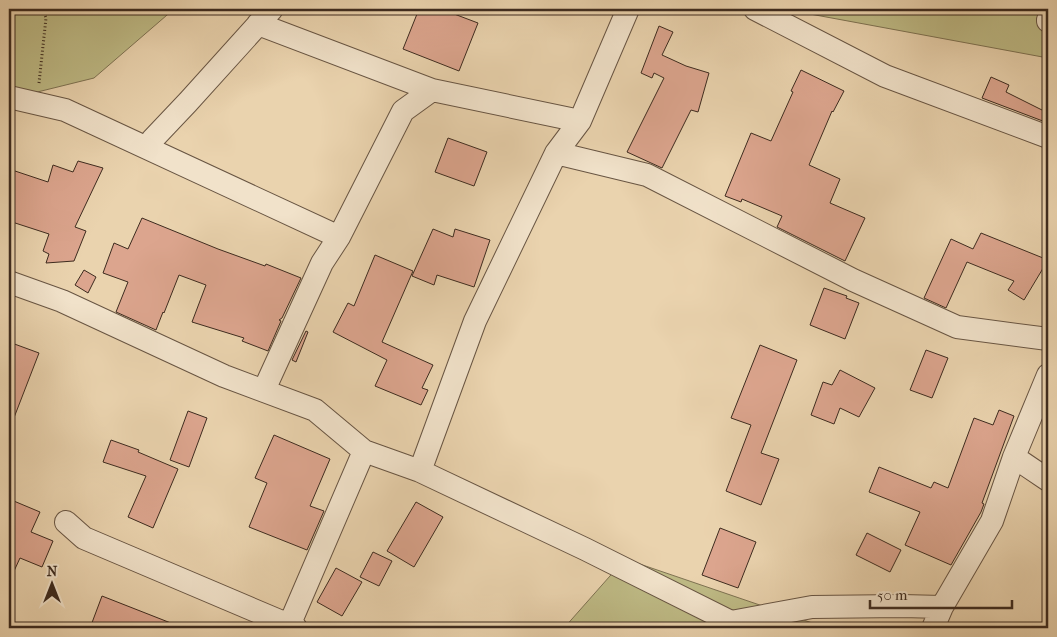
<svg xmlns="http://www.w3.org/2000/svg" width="1057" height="637" font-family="'IM FELL French Canon',serif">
	<rect width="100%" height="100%" fill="#ead3ae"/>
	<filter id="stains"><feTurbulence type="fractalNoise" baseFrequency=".004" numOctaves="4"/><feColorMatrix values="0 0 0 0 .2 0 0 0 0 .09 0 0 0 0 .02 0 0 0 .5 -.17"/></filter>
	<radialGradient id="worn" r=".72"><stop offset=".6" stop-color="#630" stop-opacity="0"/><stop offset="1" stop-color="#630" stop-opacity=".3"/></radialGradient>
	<path fill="#beba85" stroke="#7e7252" d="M9 9H174L94 78 9 99Z
		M783 9H1048V58Z
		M625 559 827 628H564Z"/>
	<path fill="#dca58e" stroke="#3d2b1f" d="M419 9H441L478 23 459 71 403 49Z
		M659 26 673 32 662 55 686 66 709 73 698 112 691 110 662 168 627 152 664 78 654 73 652 78 641 73Z
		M801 70 844 91 833 112 832 111 809 165 840 179 830 203 865 218 845 261 777 227 782 216 742 199 741 202 725 196 751 133 771 141 793 92 791 91Z
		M991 77 1009 85 1006 92 1048 113V123L982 98Z
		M448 138 487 152 474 186 435 172Z
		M78 161 103 168 75 227 86 231 74 261 46 263 49 254 43 251 49 234 9 221V169L48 182 53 165 73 172Z
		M142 218 218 249 265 266 266 264 301 278 282 318 279 320 281 321 268 351 242 341 244 338 192 322 206 285 179 275 164 313 163 312 156 330 116 312 128 282 103 273 114 243 128 249Z
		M433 229 453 237 455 229 490 240 474 287 437 275 434 285 412 276Z
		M981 233 1048 260 1024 300 1008 290 1014 281 967 262 946 308 924 298 951 239 973 249Z
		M375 255 413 271 382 342 433 365 422 388 428 390 421 405 375 386 387 360 333 332 348 303 354 306Z
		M84 270 96 277 88 293 75 285Z
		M824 288 847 296 846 298 859 303 845 339 810 325Z
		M306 331 308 332 296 362 292 360Z
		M9 342 39 353 10 428H9Z
		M760 345 797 360 761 453 779 459 761 505 726 491 751 425 731 418Z
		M926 350 948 358 932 398 910 390Z
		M840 370 875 388 859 417 840 408 834 424 811 415 823 382 832 385Z
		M999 410 1014 416 982 503 984 504 981 512 951 565 905 545 920 512 869 492 879 467 931 488 934 482 948 488 974 418 993 425Z
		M188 411 207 418 189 467 170 460Z
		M274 435 330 459 310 506 324 511 307 550 249 527 267 483 255 478Z
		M111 440 139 450 138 452 178 469 153 528 128 517 146 476 103 462Z
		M9 499 40 512 31 532 53 541 42 567 20 558 9 582Z
		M416 502 443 517 414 567 387 551Z
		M720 528 756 542 738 588 702 575Z
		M867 533 901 550 890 572 856 555Z
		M373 552 392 561 379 586 360 577Z
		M336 568 362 582 342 616 317 602Z
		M102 596 181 627V628H90Z"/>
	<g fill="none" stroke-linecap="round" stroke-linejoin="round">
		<g stroke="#685543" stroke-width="24">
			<path id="street" d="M755 9 885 76 1048 137
				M1048 21V20
				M258 24 432 90
				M9 97 65 110 339 237
				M152 140 188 102 272 9
				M556 153 647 175 853 280 957 327 1048 339
				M9 282 62 301 224 376 315 410 364 451 420 471 585 549 731 622 812 607 902 606 942 607
				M264 390 322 263 339 237 403 111 432 90 580 121
				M1014 457 1048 480
				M420 471 475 321 556 153 580 121 628 9
				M66 522 84 538 296 628
				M288 628 364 451
				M933 628 942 607 992 521 1014 457 1048 375"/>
		</g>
		<path stroke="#3d2b1f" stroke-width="3" stroke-dasharray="1 2.5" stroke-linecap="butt" d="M236 9 243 14
			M39 83 46 18 43 9"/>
		<use href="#street" stroke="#f1e2ca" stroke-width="22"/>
	</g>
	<rect width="1057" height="637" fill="none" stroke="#ead3ae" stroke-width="30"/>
	<rect x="10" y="10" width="1037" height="617" fill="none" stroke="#3d2b1f" stroke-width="2.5"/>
	<rect x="15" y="15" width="1027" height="607" fill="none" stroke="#3d2b1f"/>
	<g transform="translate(52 584)" stroke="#f1e2ca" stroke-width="4" paint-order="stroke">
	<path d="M0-4L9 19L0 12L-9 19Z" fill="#3d2b1f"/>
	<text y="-8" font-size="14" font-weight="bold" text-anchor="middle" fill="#3d2b1f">N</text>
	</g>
	<path d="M870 600v8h142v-8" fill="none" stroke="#3d2b1f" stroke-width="2.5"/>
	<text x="877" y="600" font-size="15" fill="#3d2b1f" stroke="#f1e2ca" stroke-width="4" paint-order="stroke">50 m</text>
	<rect width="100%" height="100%" filter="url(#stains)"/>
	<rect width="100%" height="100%" fill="url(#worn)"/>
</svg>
